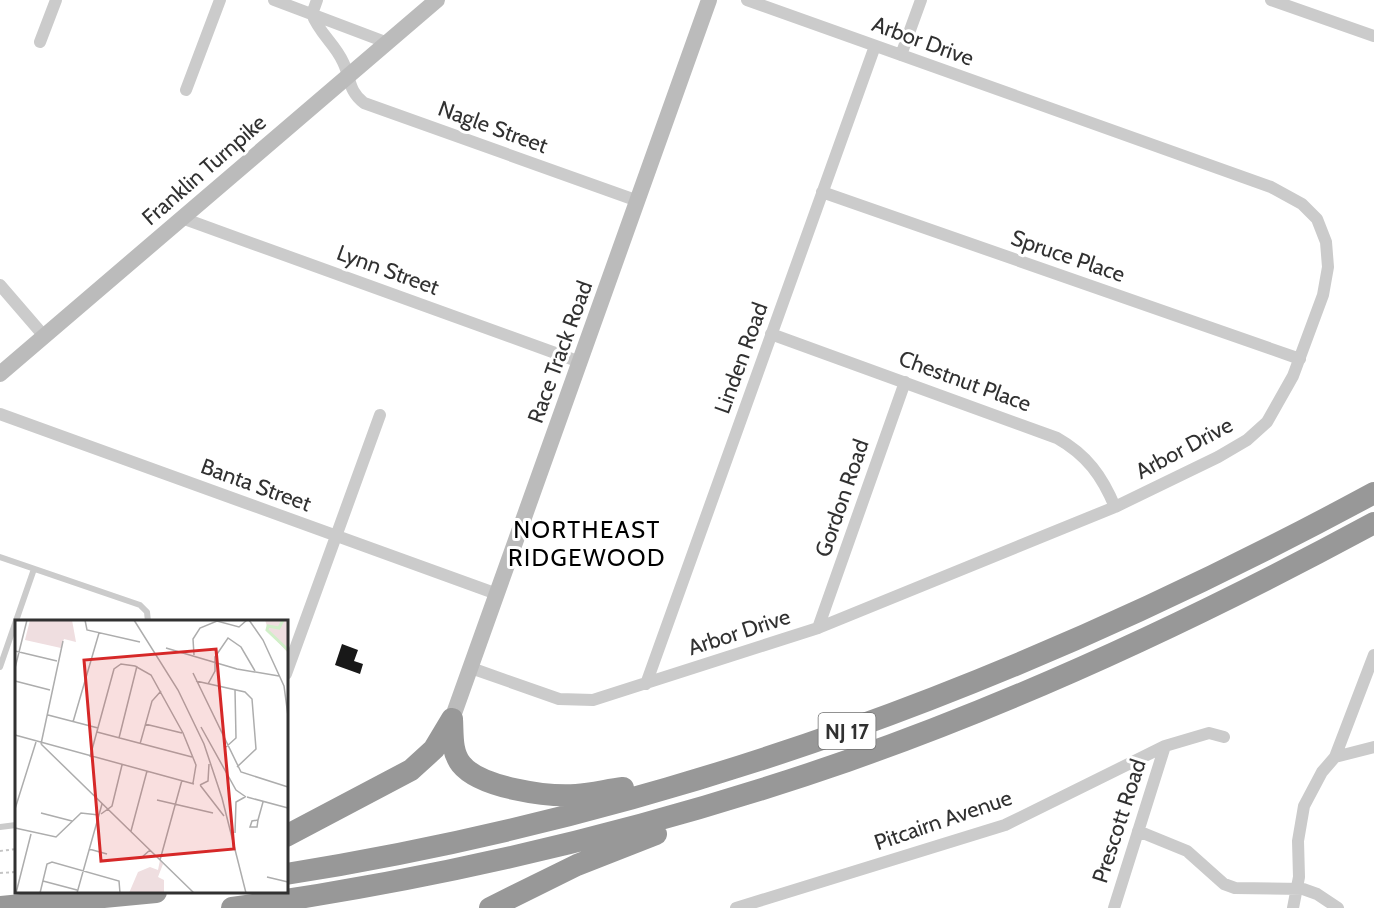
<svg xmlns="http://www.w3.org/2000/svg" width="1374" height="908" font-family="Cabin,sans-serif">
	<rect width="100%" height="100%" fill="#fff"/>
	<path fill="#181818" d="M342 644 358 650 354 661 363 664 360 674 335 665Z"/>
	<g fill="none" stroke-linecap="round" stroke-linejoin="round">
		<path stroke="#c5c5c5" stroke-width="2" stroke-dasharray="3 3" stroke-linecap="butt" d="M0 851 16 849
			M0 873 16 872"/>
		<path stroke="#cbcbcb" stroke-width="6" d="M0 557 140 605 147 612 148 622
			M0 667 34 569
			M0 827 16 825"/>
		<path stroke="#cbcbcb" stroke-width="12" d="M274 0 388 43
			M1271 0 1374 36
			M312 14C319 33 335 44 343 62 351 78 348 91 364 103L638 201
			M312 14 317 0
			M40 42 56 0
			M901 55 921 0
			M186 90 220 0
			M822 192 1300 359
			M182 218 580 362
			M0 285 44 336
			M771 334 1057 438C1087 455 1102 476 1115 507
			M0 414 497 594
			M818 628 905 382
			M471 668 559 699 593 700 818 628 1115 507 1218 457 1247 440 1267 422 1293 376 1323 295 1328 267 1326 242 1317 219 1302 204 1271 187 747 0
			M286 674 380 415
			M646 684 875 46
			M1335 757 1374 747
			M1138 831 1187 851 1224 884 1235 888 1303 889 1317 894 1338 908
			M736 908 1005 825 1165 746 1209 733 1224 737
			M1114 908 1165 746
			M1293 908 1299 877 1298 841 1304 806 1322 772 1335 757 1374 655"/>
		<path stroke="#bbb" stroke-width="16" d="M0 374 437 0
			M452 719 709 0"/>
		<path stroke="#989898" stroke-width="22" d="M452 719C453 734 451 751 461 764 480 788 548 797 576 795 592 794 607 790 623 788
			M286 836 411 770 434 749 452 719
			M286 874C676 812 1028 680 1374 493
			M0 907 156 892
			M232 908C440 879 648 830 847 761 1030 697 1204 615 1374 523
			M490 908 577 865 656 834"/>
	</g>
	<g text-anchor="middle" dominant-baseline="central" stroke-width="6" stroke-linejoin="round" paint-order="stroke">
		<rect fill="#fff" stroke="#6f6f6f" stroke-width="1.5" x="818.5" y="713" width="57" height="36" rx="4.5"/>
		<g font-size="21" font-weight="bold" fill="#313131">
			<text x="847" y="731">NJ 17</text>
		</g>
		<g font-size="22" fill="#313131" stroke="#fff">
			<text transform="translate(923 41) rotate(20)">Arbor Drive</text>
			<text transform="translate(493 127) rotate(20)">Nagle Street</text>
			<text transform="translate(204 170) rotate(-41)">Franklin Turnpike</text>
			<text transform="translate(1068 256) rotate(19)">Spruce Place</text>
			<text transform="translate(388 270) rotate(20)">Lynn Street</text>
			<text transform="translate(560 352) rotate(-70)">Race Track Road</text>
			<text transform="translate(741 358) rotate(-70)">Linden Road</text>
			<text transform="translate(965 381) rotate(20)">Chestnut Place</text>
			<text transform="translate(1184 448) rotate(-28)">Arbor Drive</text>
			<text transform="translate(256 485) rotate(20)">Banta Street</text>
			<text transform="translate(842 498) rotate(-71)">Gordon Road</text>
			<text transform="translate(739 632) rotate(-18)">Arbor Drive</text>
			<text transform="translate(943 820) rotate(-19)">Pitcairn Avenue</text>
			<text transform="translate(1119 821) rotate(-72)">Prescott Road</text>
		</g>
		<g font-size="24" letter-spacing="1.5" fill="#000" stroke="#fff">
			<text x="587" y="529">NORTHEAST<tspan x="587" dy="28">RIDGEWOOD</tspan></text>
		</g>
	</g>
	<g transform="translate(15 620)">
		<rect width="273" height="273" fill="#fff"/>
		<path d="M15 0H57L61 22 49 19 46 28 10 20ZM250 0H273V33L254 12ZM145 240 148 244 143 257 149 260V273H114L123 252 135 247 143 250Z" fill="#efdee0"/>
		<path fill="none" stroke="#d1efc9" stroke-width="3" d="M268 0 264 8 253 6 252 10 273 30"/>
		<path fill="none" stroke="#adadad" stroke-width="1.5" d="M70 0 72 10 125 22M119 0 163 70 189 124 207 178 231 273M234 0 248 20 269 66 273 96M151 28 222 49 264 56M0 31 42 41M179 35 178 19 185 8 202 1 224 7 232 0M0 48 12 0M178 53 226 152 273 167M0 61 35 70M181 61 230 72 237 79 241 129 222 147M193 64 200 51V37L213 18 226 27 240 51M33 95 83 108M58 102 84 13M130 104 167 113M186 107 221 170 231 177M82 112 177 137M0 115 179 164M104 118 122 46M26 124 179 273M26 124 48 21M125 124 137 81 146 71M211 127 221 118 220 70M75 137 99 49 106 44 120 46 136 55 168 113 181 145 178 163M185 165 209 196M185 165 193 161 194 144M232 177 273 188M142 180 198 193M0 189 21 122M26 193 57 201M86 194 97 186 107 145M243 200 237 201 235 207H242L243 200 248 182M0 208 41 217 66 193 84 195M116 211 132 151M220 213 221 182 230 177M74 229 92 234M117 238H126L135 230M145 240 167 160M252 257 273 262M28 261 62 270M1 273 16 214M25 273 32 244 37 242 104 261 105 273M62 273 87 184"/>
		<path fill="#d62828" fill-opacity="0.15" stroke="#d62828" stroke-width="3" d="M201 29 219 229 86 241 69 40Z"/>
		<rect width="273" height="273" fill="none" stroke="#313131" stroke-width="3"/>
	</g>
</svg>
